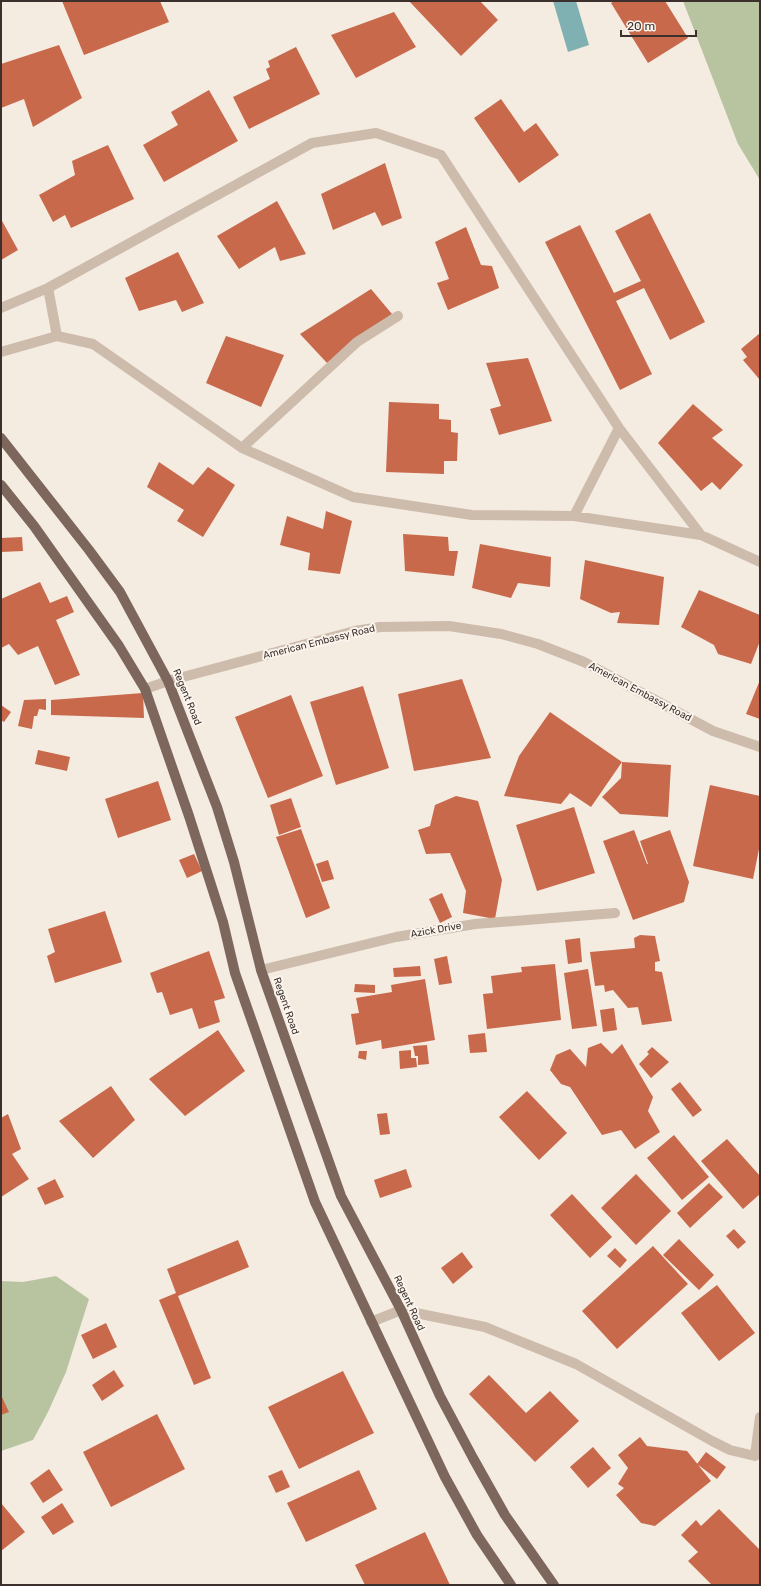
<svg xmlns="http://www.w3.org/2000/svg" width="761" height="1586" font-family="Rubik,sans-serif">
	<rect width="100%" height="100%" fill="#f4ebe1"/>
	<path fill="#b8c4a0" d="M683 1H760V180L738 144Z
		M56 1276 89 1299 66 1372 48 1412 33 1440 1 1451V1281L23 1282Z"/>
	<path fill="#7fb0b2" d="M553 1H576L589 45 568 52Z"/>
	<path fill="#c8694b" d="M62 1H160L169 22 84 55Z
		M409 1H480L498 20 461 56Z
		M614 1H665L688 38 648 63 611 3Z
		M394 12 416 47 356 78 331 35Z
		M59 45 82 98 33 127 24 99 1 108V64Z
		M296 47 320 94 249 129 233 97 270 79 266 69 270 67 268 61Z
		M209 90 238 141 164 182 143 145 178 125 171 112Z
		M501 99 524 132 536 123 559 155 519 183 474 118Z
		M108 145 134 199 71 228 65 215 53 222 39 195 75 175 72 161Z
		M385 163 402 218 382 226 375 212 333 230 321 194Z
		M277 201 306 254 280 261 275 247 239 269 217 236Z
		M650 213 705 322 670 340 644 288 616 301 652 374 620 390 545 242 580 225 614 293 641 281 615 231Z
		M1 219 18 250 1 260Z
		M466 227 481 265 492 266 499 288 448 310 437 283 449 279 435 242Z
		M178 252 204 303 182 312 176 300 139 311 125 278Z
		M371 289 392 314 327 363 300 334Z
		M760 333V380L743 360 747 357 741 349Z
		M226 336 284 355 261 407 206 383Z
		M528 358 552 421 499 435 490 409 501 406 486 363Z
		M389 402 439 404V419L451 420V432L458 433 457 461H444V474L386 472Z
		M693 404 723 430 712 438 743 465 720 490 712 482 701 491 658 443Z
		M159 462 193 485 208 467 235 485 203 537 177 521 184 510 147 487Z
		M326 511 352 521 340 574 308 570 310 553 280 545 287 516 323 529Z
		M403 534 448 537 449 551H458L454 576 405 571Z
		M22 537 23 551 1 552V538Z
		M480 544 551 557 550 587 518 583 511 598 472 588Z
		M585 560 664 577 659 625 617 623 620 612 611 613 580 599Z
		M40 582 50 603 67 596 74 612 56 620 80 675 55 685 38 646 18 655 9 644 1 648V599Z
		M699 590 760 615V641L751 664 718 654 714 645 681 627Z
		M462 679 491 758 414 771 398 694Z
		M760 680V719L746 714Z
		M363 686 389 768 336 785 310 702Z
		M143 693 144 718 51 715V700Z
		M291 695 323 776 268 798 235 717Z
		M46 699V710L39 709 37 716H34L32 729 18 726 24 700Z
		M1 705 11 712 4 722 1 720Z
		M550 712 622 762 591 807 570 793 561 804 504 796 519 756Z
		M38 750 70 757 67 771 35 764Z
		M622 762 671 765 668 817 620 814 602 797 621 778Z
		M158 781 171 820 118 838 105 799Z
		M710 785 760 796V844L753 879 693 866Z
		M456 796 478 801 502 880 495 919 463 913 466 891 450 853 426 854 418 830 430 826 435 805Z
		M291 798 301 827 279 835 270 805Z
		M574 807 595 873 537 891 516 825Z
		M301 829 330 908 306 918 276 837Z
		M634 830 647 864H648L640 841 670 830 689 882 684 902 633 920 603 841Z
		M194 854 202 871 187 878 179 860Z
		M328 860 334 879 322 882 316 864Z
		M442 893 452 917 440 923 429 899Z
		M105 911 122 962 55 983 47 956 55 952 48 929Z
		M640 935 655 936 660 961 655 962V971L662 972 672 1021 642 1025 638 1007 628 1008 613 990 605 992 604 985 595 986 590 952 635 948 634 938Z
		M580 938 582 962 568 964 565 940Z
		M209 951 225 998 214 1001 220 1022 199 1029 192 1008 170 1015 162 992 157 993 150 973Z
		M447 956 452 983 439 985 434 959Z
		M555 964 561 1020 487 1029 483 994 493 993 491 976 522 972 521 967Z
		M420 966 421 976 394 977 393 968Z
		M588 969 597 1026 572 1029 564 973Z
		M425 979 435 1040 382 1049 381 1040 356 1045 351 1014 359 1013 356 998 392 992 391 985Z
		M355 984 375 985V993L354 992Z
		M614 1008 617 1030 603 1032 600 1010Z
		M218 1030 245 1071 185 1116 149 1079Z
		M485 1033 487 1052 470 1053 468 1035Z
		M601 1043 612 1054 622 1044 653 1097 648 1111 660 1132 635 1149 621 1130 602 1135 570 1087 561 1084 550 1070 556 1055 570 1049 586 1067 588 1048Z
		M427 1045 429 1064 418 1065V1056H415L413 1046Z
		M652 1047 669 1062 651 1078 639 1064 649 1054 647 1052Z
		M411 1050V1058H416L417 1067 400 1069 399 1051Z
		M359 1051H367L366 1060 358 1058Z
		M680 1082 702 1110 693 1117 671 1089Z
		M111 1086 135 1120 93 1158 59 1121Z
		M527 1091 567 1133 539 1160 499 1117Z
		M387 1113 390 1134 380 1135 377 1114Z
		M8 1114 21 1149 12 1154 29 1179 1 1197V1118Z
		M674 1135 709 1177 682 1200 647 1158Z
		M727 1139 760 1176V1194L743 1209 701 1161Z
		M406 1169 412 1187 380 1198 374 1180Z
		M636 1174 671 1211 636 1245 601 1208Z
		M55 1179 64 1197 45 1205 37 1188Z
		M709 1183 723 1197 690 1228 677 1213Z
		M572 1194 612 1237 590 1258 550 1215Z
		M734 1229 746 1242 738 1249 726 1236Z
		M679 1239 714 1275 699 1290 663 1255Z
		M238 1240 249 1267 178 1296 211 1378 194 1385 159 1300 176 1293 167 1269Z
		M653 1246 688 1284 617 1349 582 1311Z
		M615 1248 627 1260 620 1268 607 1256Z
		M462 1252 473 1267 453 1284 441 1268Z
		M717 1285 755 1333 719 1361 681 1313Z
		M106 1323 117 1347 93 1359 81 1335Z
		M114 1370 124 1386 102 1401 92 1385Z
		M343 1371 374 1433 299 1469 268 1407Z
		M489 1375 526 1413 550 1391 579 1421 535 1462 469 1394Z
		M1 1395 9 1412 1 1415Z
		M157 1414 185 1469 111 1507 83 1452Z
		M640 1437 647 1446 687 1451 711 1481 655 1526 641 1523 616 1495 624 1488 618 1484 628 1468 618 1455Z
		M593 1447 611 1468 588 1488 570 1467Z
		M706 1452 726 1467 717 1479 697 1464Z
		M49 1469 63 1490 43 1503 30 1483Z
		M282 1470 290 1487 276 1493 268 1476Z
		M359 1470 377 1509 306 1542 287 1503Z
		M1 1503 25 1532 1 1551Z
		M62 1503 74 1522 53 1535 41 1517Z
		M719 1509 760 1550V1585H712L688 1561 698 1552 681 1535 696 1520 701 1526Z
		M425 1532 450 1585H365L355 1565Z"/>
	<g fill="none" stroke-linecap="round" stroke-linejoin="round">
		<path stroke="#cdbbac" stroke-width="10" d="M48 288 57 336
			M1 308 48 288 312 143 376 133 441 155 619 428 574 516 472 515 353 497 242 448 93 344 57 336 1 352
			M619 428 701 535
			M242 448 357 342 398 316
			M574 516 701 535 760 562"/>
		<path stroke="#cdbbac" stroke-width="10" d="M261 970 396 937 475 924 615 913
			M371 1322 401 1310 485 1327 576 1364 712 1441 730 1450 755 1456 760 1417"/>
		<path stroke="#cdbbac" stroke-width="10" d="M145 689 168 681 355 631 380 627 449 626 501 634 538 644 584 662 713 731 760 747"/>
		<path stroke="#7d675c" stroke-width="10" d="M1 438 89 550 120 592 168 681 217 807 234 862 261 970 341 1196 401 1310 440 1396 473 1458 505 1515 554 1585
			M1 485 34 526 119 646 145 689 189 816 223 922 235 973 315 1202 445 1477 477 1535 511 1585"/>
	</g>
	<g text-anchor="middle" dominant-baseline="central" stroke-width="4" stroke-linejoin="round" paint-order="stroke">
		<g font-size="10" fill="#3b302b" stroke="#fbf5ee">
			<text transform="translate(319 642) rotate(-14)">American Embassy Road</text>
			<text transform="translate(640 692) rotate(28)">American Embassy Road</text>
			<text transform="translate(187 697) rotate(68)">Regent Road</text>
			<text transform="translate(436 930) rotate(-10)">Azick Drive</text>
			<text transform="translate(286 1006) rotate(71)">Regent Road</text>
			<text transform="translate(409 1303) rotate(65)">Regent Road</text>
		</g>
	</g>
	<rect width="761" height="1586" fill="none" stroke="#3b302b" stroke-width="4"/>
	<path d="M621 30v6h75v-6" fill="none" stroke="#3b302b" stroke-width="2"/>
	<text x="627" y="30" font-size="12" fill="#3b302b" stroke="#fbf5ee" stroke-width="3" paint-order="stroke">20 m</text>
</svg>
